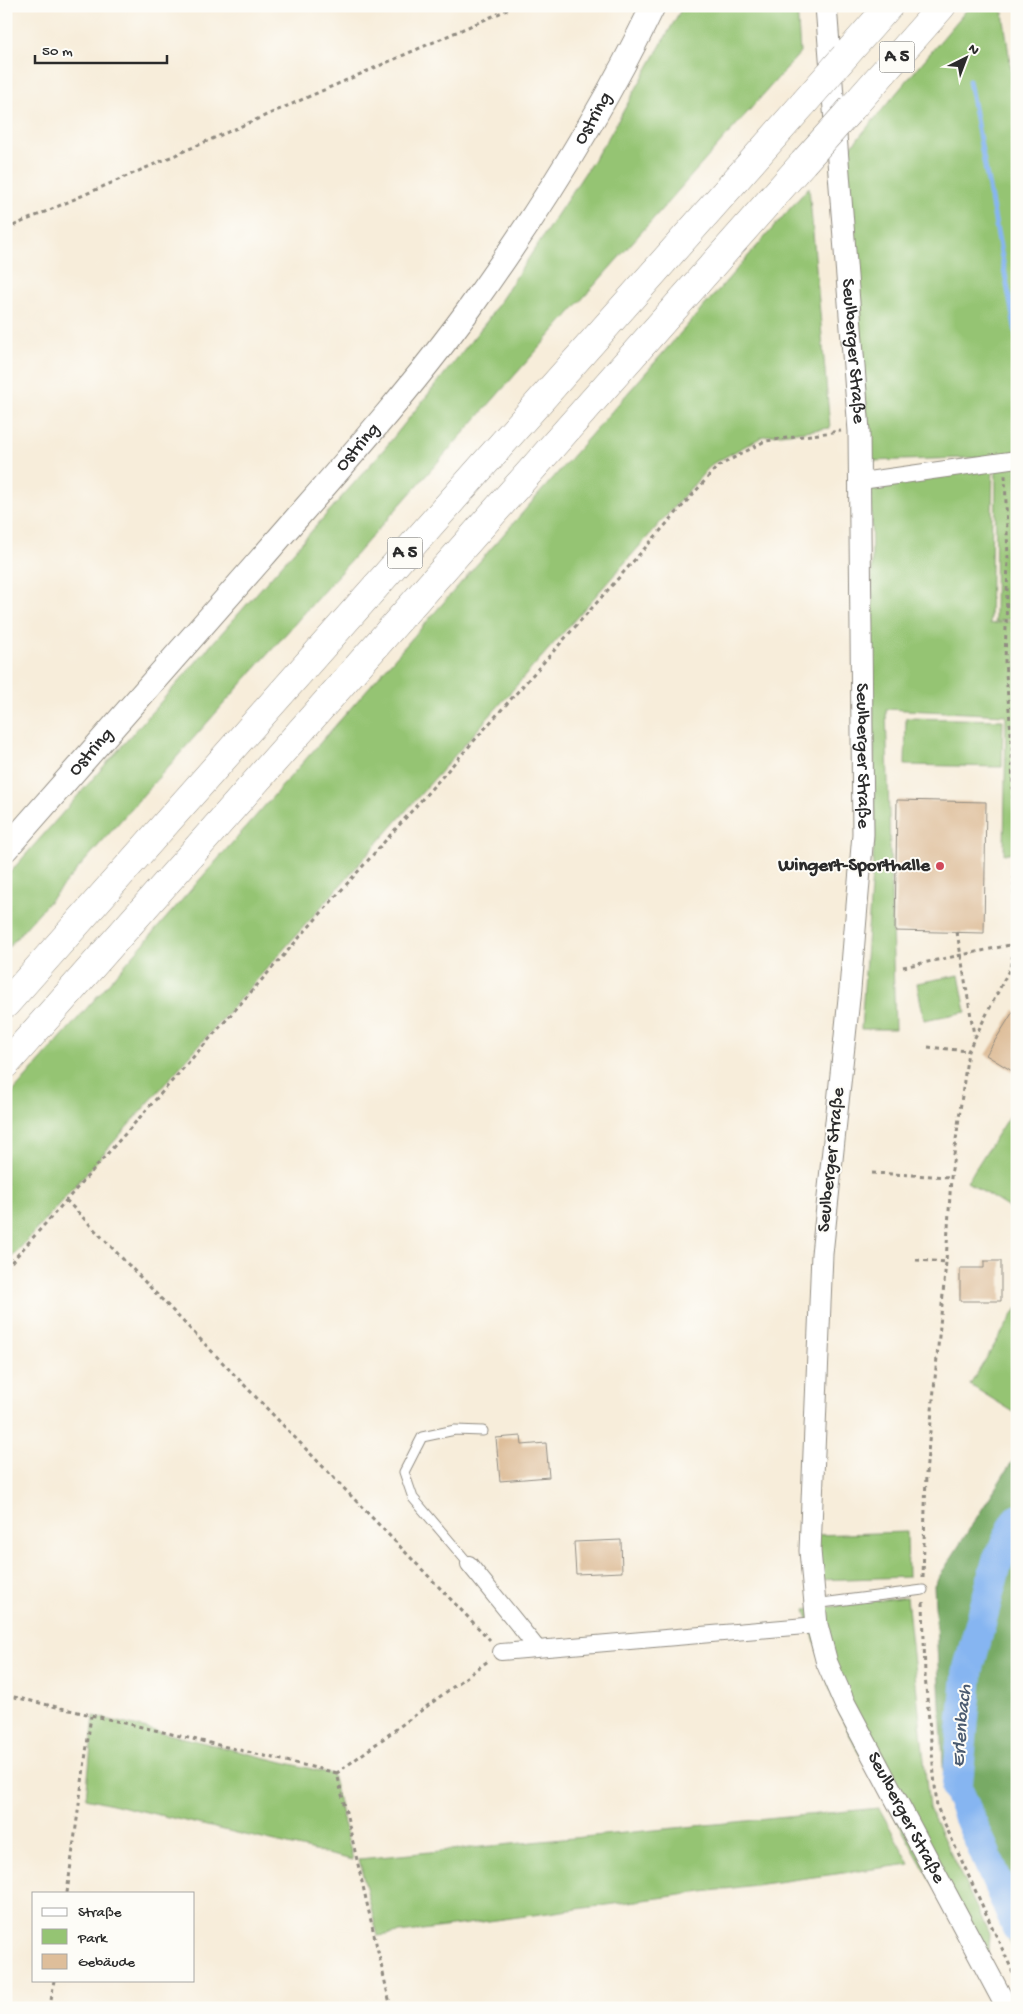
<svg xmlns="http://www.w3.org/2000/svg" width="1023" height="2014" font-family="'Gochi Hand',sans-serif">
	<rect width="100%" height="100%" fill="#fdfcf7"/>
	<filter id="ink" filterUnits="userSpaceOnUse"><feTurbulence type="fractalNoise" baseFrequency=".02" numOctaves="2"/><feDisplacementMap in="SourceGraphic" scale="10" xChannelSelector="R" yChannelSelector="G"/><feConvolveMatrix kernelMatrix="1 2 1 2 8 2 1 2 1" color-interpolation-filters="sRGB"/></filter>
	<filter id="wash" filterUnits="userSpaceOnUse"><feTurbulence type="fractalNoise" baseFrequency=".0096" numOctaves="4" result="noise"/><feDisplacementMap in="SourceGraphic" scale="20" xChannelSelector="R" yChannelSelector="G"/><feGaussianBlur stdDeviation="1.12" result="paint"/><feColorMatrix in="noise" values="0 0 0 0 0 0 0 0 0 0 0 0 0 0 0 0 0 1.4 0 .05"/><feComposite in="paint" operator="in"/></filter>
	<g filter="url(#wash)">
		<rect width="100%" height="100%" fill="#f7edda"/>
		<path fill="#95c473" stroke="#60784f" d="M683 6H797L800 53 6 950V877L385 448 487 321 608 138Z
			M970 6H1002L1017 112V617L995 622 996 457 870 461 844 155Z
			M809 187 830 428 764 436 712 464 6 1264V1100Z
			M993 461 990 624 1017 620V851L1004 854 1006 715 886 709 895 1029H861L875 831 871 483Z
			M906 718 1003 720 1002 767 905 765Z
			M959 975 966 1012 924 1020 917 983Z
			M1017 1103V1213L967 1182Z
			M1017 1308V1414L970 1385Z
			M907 1532 908 1577 816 1580 814 1535Z
			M907 1597 929 1808 989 1934 986 1979 856 1748 834 1702 805 1610Z
			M94 1716 332 1774 353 1860 86 1798Z
			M879 1808 910 1864 378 1936 359 1859Z"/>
		<path fill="#78aa65" stroke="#526a48" d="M1017 1454V1959L944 1784 934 1585Z"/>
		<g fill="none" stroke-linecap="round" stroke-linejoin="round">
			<path stroke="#86b5f1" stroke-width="5" d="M969 81 1017 338"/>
			<path stroke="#86b5f1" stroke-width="31" d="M1017 1520 997 1562 968 1670 957 1789 1017 1927"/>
		</g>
		<g id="blocks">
			<path fill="#debe9a" d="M897 800 986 802 984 933 895 931Z
				M1014 1010 1017 1012V1074L986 1055Z
				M984 1261H1001V1301H960V1268H984Z
				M521 1436 522 1445 546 1443 549 1477 500 1481 496 1438Z
				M621 1540 622 1572 576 1574 574 1542Z"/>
		</g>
	</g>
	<g filter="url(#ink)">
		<use href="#blocks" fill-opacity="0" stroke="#918c82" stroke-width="1"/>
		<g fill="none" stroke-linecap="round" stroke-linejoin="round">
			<g stroke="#918c82" stroke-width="11">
				<path id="service" d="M469 1564 413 1498 404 1472 422 1437 455 1430 483 1431
					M814 1604 923 1590"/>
			</g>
			<g stroke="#918c82" stroke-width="18">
				<path id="minor" d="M861 481 1017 459
					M469 1564 537 1648
					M501 1652 817 1625"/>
			</g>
			<g stroke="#918c82" stroke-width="23">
				<g id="tertiary">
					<path id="s1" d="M826 6 859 431 863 834 850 989 822 1254 810 1551 817 1625 827 1663 845 1704 1007 2008"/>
				</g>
			</g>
			<g stroke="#918c82" stroke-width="26">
				<g id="secondary">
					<path id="s2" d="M6 849C91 753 176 656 261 559 332 477 406 396 470 308 539 212 602 113 653 6"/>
				</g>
			</g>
			<g stroke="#918c82" stroke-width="29">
				<path id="motorway" d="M845 56 889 6
					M852 108 942 6
					M6 1004 804 103
					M6 1064 803 163"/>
			</g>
			<path stroke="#918c82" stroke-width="3" stroke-dasharray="4 4" stroke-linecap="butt" d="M6 229 516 6
				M957 932 974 1035
				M903 967 1015 944
				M928 1047 968 1051
				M872 1173 951 1177
				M66 1200 490 1640
				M916 1260 946 1262
				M6 1268 717 467 765 441 841 431
				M923 1578 926 1474 946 1262 951 1177 968 1051 1010 968 1015 944 1012 745 1005 662 1008 559 1005 475
				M923 1602 925 1676 937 1807 1017 1981
				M6 1695 337 1773
				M67 1893 91 1716
				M50 2008 54 1980
				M391 2008 337 1773 488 1661"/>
			<use href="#service" stroke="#fff" stroke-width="9"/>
			<use href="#minor" stroke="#fff" stroke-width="16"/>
			<use href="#tertiary" stroke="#fff" stroke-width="21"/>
			<use href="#secondary" stroke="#fff" stroke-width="24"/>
			<use href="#motorway" stroke="#fff" stroke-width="28"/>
			<g stroke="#918c82" stroke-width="29" stroke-linecap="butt">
				<path id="motorway-bridge" d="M804 103 845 56
					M803 163 852 108"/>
			</g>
			<use href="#motorway-bridge" stroke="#fff" stroke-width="28"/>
		</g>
	</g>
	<circle fill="#d1495b" stroke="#fdfcf7" stroke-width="2" cx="940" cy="866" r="5"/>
	<g text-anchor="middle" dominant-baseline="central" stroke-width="4" stroke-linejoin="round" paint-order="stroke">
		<g fill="#fdfcf7" stroke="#6a6a68" stroke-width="1">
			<rect x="879.5" y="41.5" width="35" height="31" rx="4"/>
			<rect x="387.5" y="537.5" width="35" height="31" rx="4"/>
		</g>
		<g font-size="18" font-weight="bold" fill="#2b2b2b">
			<text x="897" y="57">A 5</text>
			<text x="405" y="553">A 5</text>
		</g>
		<g font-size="19" fill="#2b2b2b" stroke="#fdfcf7">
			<text stroke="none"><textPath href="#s2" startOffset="939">Ostring</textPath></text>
			<text stroke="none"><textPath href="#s1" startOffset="346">Seulberger Straße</textPath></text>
			<text stroke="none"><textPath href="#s2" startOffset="534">Ostring</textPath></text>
			<text stroke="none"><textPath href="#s2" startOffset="129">Ostring</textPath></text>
			<text stroke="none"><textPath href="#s1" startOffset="751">Seulberger Straße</textPath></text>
			<text transform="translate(832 1160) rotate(-84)">Seulberger Straße</text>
			<text stroke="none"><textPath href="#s1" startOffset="1836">Seulberger Straße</textPath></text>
		</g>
		<g font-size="19" font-weight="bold" fill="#2b2b2b" stroke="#fdfcf7" text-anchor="end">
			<text x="930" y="866">Wingert-Sporthalle</text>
		</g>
		<g font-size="20" font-style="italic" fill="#4b5b70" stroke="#fdfcf7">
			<text transform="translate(963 1726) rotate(-85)">Erlenbach</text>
		</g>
	</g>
	<rect width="1023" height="2014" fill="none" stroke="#fdfcf7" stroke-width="25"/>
	<rect x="32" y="1892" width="162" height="90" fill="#fdfcf7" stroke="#a9a8a5"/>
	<rect x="42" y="1908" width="25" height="8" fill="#ffffff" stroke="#a9a8a5"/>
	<text x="78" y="1916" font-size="15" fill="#2b2b2b">Straße</text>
	<rect x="42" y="1929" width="25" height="15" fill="#95c473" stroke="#a9a8a5"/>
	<text x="78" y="1942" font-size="15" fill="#2b2b2b">Park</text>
	<rect x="42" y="1954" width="25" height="15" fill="#debe9a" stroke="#a9a8a5"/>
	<text x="78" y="1966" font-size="15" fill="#2b2b2b">Gebäude</text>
	<g transform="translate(966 58) rotate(42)" stroke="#fdfcf7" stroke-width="4" paint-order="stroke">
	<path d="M0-4L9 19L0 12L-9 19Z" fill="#2b2b2b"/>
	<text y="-8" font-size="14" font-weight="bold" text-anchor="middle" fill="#2b2b2b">N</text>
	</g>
	<path d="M35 55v8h132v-8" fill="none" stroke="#2b2b2b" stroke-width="2.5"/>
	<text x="42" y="55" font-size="15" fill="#2b2b2b" stroke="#fdfcf7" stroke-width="4" paint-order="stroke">50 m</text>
</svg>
